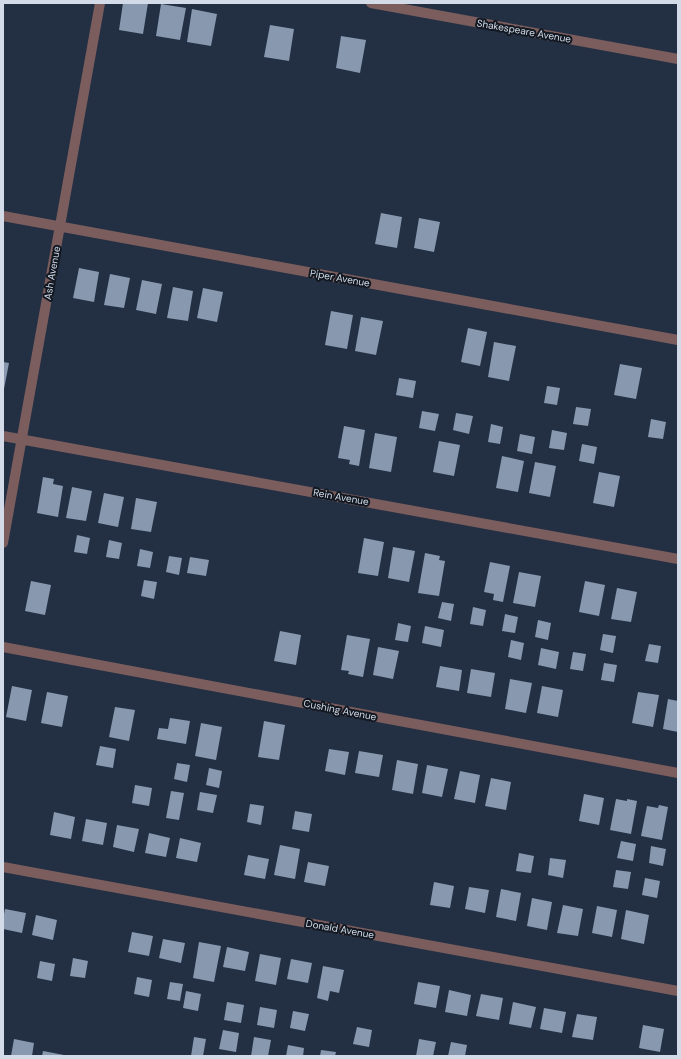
<svg xmlns="http://www.w3.org/2000/svg" width="681" height="1059" font-family="'DM Sans',sans-serif">
	<rect width="100%" height="100%" fill="#233043"/>
	<path fill="#8798af" d="M123 3H148L143 34 119 30Z
		M161 4 186 8 180 40 156 36Z
		M192 9 217 14 211 46 187 42Z
		M270 25 294 29 289 61 264 57Z
		M341 36 366 40 360 73 336 68Z
		M381 213 402 217 397 248 375 244Z
		M419 218 440 222 434 252 414 248Z
		M79 268 99 272 94 302 73 298Z
		M110 274 130 278 124 308 104 305Z
		M142 280 162 284 156 314 136 310Z
		M173 287 193 291 188 321 167 318Z
		M203 288 223 292 217 322 197 318Z
		M331 311 353 315 347 349 325 345Z
		M361 317 383 321 376 355 355 351Z
		M468 328 487 332 480 366 461 362Z
		M494 342 516 346 509 381 488 377Z
		M3 362 9 363 4 389H3Z
		M620 364 642 368 636 399 614 395Z
		M399 378 416 381 413 398 396 395Z
		M547 386 560 388 557 405 544 403Z
		M576 407 591 409 588 426 573 424Z
		M422 411 439 414 435 431 419 428Z
		M456 413 473 416 469 434 453 430Z
		M651 419 666 422 663 439 648 437Z
		M491 424 503 427 500 444 488 442Z
		M344 426 365 430 359 466 349 464 350 460 338 458Z
		M552 430 567 433 564 450 549 448Z
		M375 433 397 437 391 472 369 468Z
		M520 434 535 437 532 454 517 451Z
		M439 441 460 445 454 476 433 472Z
		M582 444 597 447 594 464 579 461Z
		M502 456 524 461 518 492 496 488Z
		M535 462 556 466 550 497 529 493Z
		M599 472 620 476 614 507 593 503Z
		M43 477 54 479 53 484 63 486 58 517 37 513Z
		M72 487 92 491 86 521 66 518Z
		M104 493 124 497 118 527 98 523Z
		M136 498 157 502 151 532 131 529Z
		M77 535 90 538 87 554 74 552Z
		M364 538 384 542 378 576 358 573Z
		M109 540 122 543 119 559 106 557Z
		M393 547 415 551 409 582 388 578Z
		M140 549 153 552 150 568 137 566Z
		M425 553 440 556 439 560 445 561 439 596 418 593Z
		M169 556 182 558 179 575 166 572Z
		M190 557 209 560 206 576 187 573Z
		M490 562 510 566 503 602 493 600 494 594 484 592Z
		M519 572 541 576 535 607 513 603Z
		M144 580 157 582 154 599 141 596Z
		M31 581 51 585 45 615 25 611Z
		M585 581 605 585 599 616 579 612Z
		M617 588 637 592 631 622 611 619Z
		M442 602 454 604 451 621 438 618Z
		M473 607 486 610 483 626 470 624Z
		M505 614 518 617 515 633 502 631Z
		M538 620 551 623 548 640 535 637Z
		M398 623 411 626 408 642 395 640Z
		M425 626 444 630 441 647 422 643Z
		M280 631 301 635 296 665 274 661Z
		M603 634 616 636 613 653 600 650Z
		M347 635 370 639 363 677 348 674 349 671 341 670Z
		M511 640 524 643 521 660 508 657Z
		M649 644 661 646 658 663 645 661Z
		M378 647 399 651 393 679 373 675Z
		M541 648 559 652 556 669 538 665Z
		M573 652 586 654 583 671 570 669Z
		M604 663 617 665 614 682 601 680Z
		M440 666 462 670 459 691 436 687Z
		M471 669 495 673 491 697 467 693Z
		M510 679 532 683 526 713 505 709Z
		M12 686 32 690 26 721 6 717Z
		M542 686 563 690 558 717 537 713Z
		M47 692 68 696 62 727 41 723Z
		M638 692 659 695 653 727 632 723Z
		M668 699 678 701V732L663 729Z
		M115 707 135 710 129 741 109 737Z
		M170 718 190 721 186 744 157 739 159 728 168 729Z
		M264 721 285 725 279 760 258 757Z
		M201 723 222 727 216 760 195 756Z
		M100 746 116 749 113 768 96 765Z
		M329 749 349 752 345 775 325 771Z
		M359 751 383 755 379 777 355 773Z
		M397 760 418 764 413 794 392 790Z
		M177 763 190 765 187 782 174 779Z
		M427 765 448 769 442 797 422 793Z
		M209 768 222 771 219 788 206 785Z
		M460 771 480 775 475 803 454 799Z
		M491 778 511 782 506 810 485 806Z
		M135 785 152 788 149 806 132 803Z
		M171 791 184 793 179 820 166 818Z
		M200 792 217 795 213 813 197 810Z
		M584 794 604 798 599 825 579 821Z
		M616 799 627 801V799L637 801 631 834 610 830Z
		M250 804 264 806 261 825 247 822Z
		M659 805 668 807 662 840 641 836 647 806 658 808Z
		M295 811 312 814 309 832 292 829Z
		M54 812 75 817 71 839 50 835Z
		M86 819 107 823 103 845 82 841Z
		M117 825 139 829 134 852 113 847Z
		M149 833 170 838 166 857 145 853Z
		M180 838 201 843 197 862 176 858Z
		M621 841 636 844 633 861 617 858Z
		M280 845 300 849 295 879 274 875Z
		M651 846 666 849 663 866 649 863Z
		M519 853 534 856 531 873 516 871Z
		M248 855 269 859 265 879 244 875Z
		M550 858 566 860 563 878 548 875Z
		M308 862 329 866 325 886 304 882Z
		M616 870 631 872 628 889 613 887Z
		M645 878 660 881 657 898 642 895Z
		M434 882 454 886 450 908 430 905Z
		M469 887 489 890 485 913 465 909Z
		M501 889 521 893 516 921 496 917Z
		M532 898 552 902 547 930 527 926Z
		M563 905 583 909 578 936 557 933Z
		M597 906 617 910 612 937 592 933Z
		M5 909 26 913 22 933 3 929V919Z
		M626 910 649 915 644 944 621 939Z
		M36 915 57 920 53 940 32 935Z
		M132 932 153 936 149 956 128 952Z
		M163 939 185 943 181 963 159 958Z
		M199 942 221 946 214 982 193 978Z
		M227 947 249 952 245 971 223 967Z
		M260 954 281 958 276 985 255 981Z
		M73 958 88 961 85 978 70 976Z
		M291 959 312 963 308 983 287 979Z
		M40 961 55 964 52 981 37 978Z
		M323 966 344 970 339 993 330 991 328 1001 317 998Z
		M137 977 152 980 149 997 134 994Z
		M170 982 183 984 180 1001 167 999Z
		M418 982 440 986 436 1008 414 1004Z
		M449 990 471 995 467 1016 445 1012Z
		M186 991 201 994 198 1011 183 1008Z
		M481 994 503 998 499 1020 476 1016Z
		M227 1002 244 1005 241 1023 224 1020Z
		M513 1002 536 1007 531 1028 509 1024Z
		M260 1007 277 1010 274 1028 257 1025Z
		M544 1008 566 1012 562 1033 540 1029Z
		M293 1011 309 1014 305 1031 290 1028Z
		M577 1014 597 1017 593 1040 572 1037Z
		M643 1025 664 1029 660 1052 639 1048Z
		M357 1027 372 1030 369 1047 353 1044Z
		M223 1030 239 1033 236 1052 219 1049Z
		M194 1037 206 1039 203 1056H191Z
		M254 1037 271 1040 268 1056H251Z
		M14 1039 34 1043 32 1056H11Z
		M419 1039 436 1042 433 1056H416Z
		M451 1042 467 1045 465 1056H448Z
		M288 1045 304 1048 303 1056H286Z
		M321 1050 336 1052 335 1056H320Z
		M43 1051 64 1055V1056H42Z"/>
	<g fill="none" stroke-linecap="round" stroke-linejoin="round">
		<path stroke="#7c5d5d" stroke-width="10" d="M371 3 678 59
			M3 216 678 340
			M3 436 678 559
			M3 543 100 3
			M3 647 678 773
			M3 867 678 991"/>
	</g>
	<g text-anchor="middle" dominant-baseline="central" stroke-width="4" stroke-linejoin="round" paint-order="stroke">
		<g font-size="10" fill="#d2dbe7" stroke="#121821">
			<text transform="translate(524 31) rotate(10)">Shakespeare Avenue</text>
			<text transform="translate(52 273) rotate(-80)">Ash Avenue</text>
			<text transform="translate(340 278) rotate(10)">Piper Avenue</text>
			<text transform="translate(341 497) rotate(10)">Rein Avenue</text>
			<text transform="translate(340 710) rotate(11)">Cushing Avenue</text>
			<text transform="translate(340 929) rotate(10)">Donald Avenue</text>
		</g>
	</g>
	<rect width="681" height="1059" fill="none" stroke="#d2dbe7" stroke-width="8"/>
</svg>
